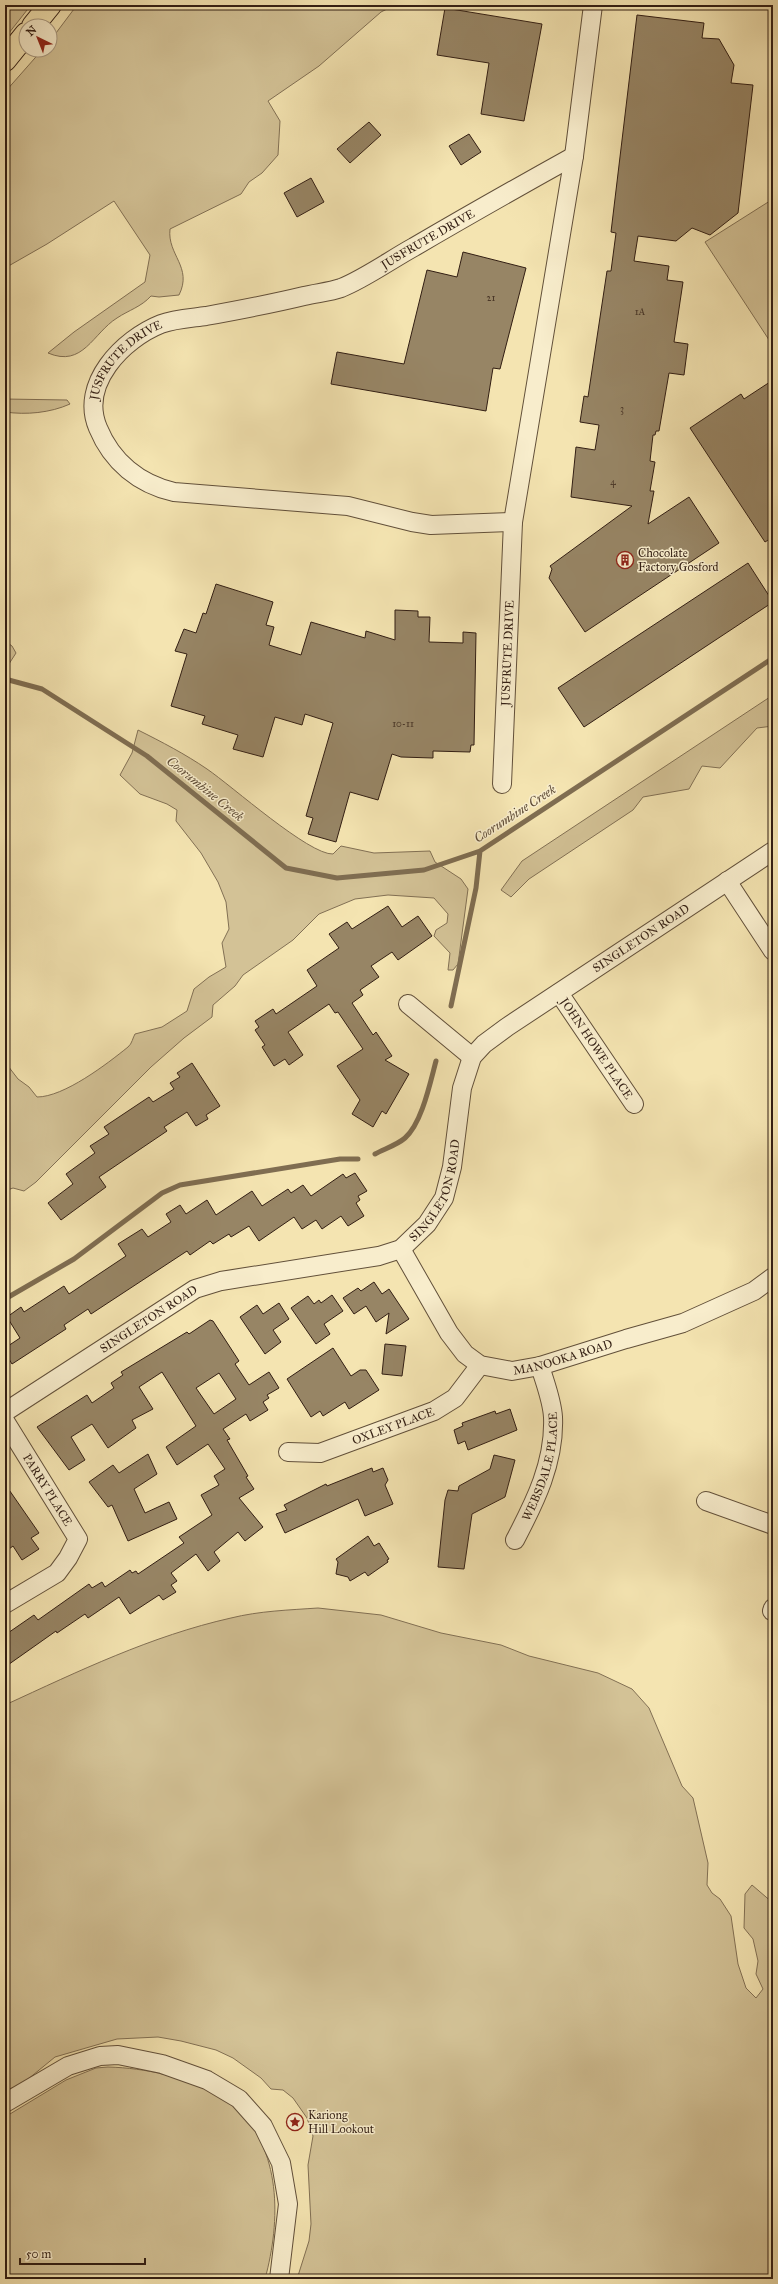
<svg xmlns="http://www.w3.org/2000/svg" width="778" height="2284" font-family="'IM FELL Great Primer',serif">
	<rect width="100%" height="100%" fill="#f4e4b1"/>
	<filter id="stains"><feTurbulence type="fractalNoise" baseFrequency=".005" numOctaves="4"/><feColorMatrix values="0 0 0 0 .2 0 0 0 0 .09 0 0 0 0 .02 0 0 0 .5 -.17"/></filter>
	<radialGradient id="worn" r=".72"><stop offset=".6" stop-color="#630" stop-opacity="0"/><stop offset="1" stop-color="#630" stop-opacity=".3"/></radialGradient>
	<path fill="#d3c296" stroke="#827054" d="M13 5H31L5 38V14Z
		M77 5H395L381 12 319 66 268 101 280 121 278 155 262 173 249 182 241 194 170 229C167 255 193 267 179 295L159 297 151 296C141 307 129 310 117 318 93 333 83 368 48 353L74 332 145 282 150 255 114 201 47 244 5 268V92L42 50H50V41Z
		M773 199V346L705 242Z
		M5 399 67 400 70 404C50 413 26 415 5 412Z
		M5 641 12 646 16 653 7 667H5Z
		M773 695V726L757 728 720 768 702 766 689 789 643 797 633 810 529 879 511 897 501 890 522 861Z
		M138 730C162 742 185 754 207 769 232 786 309 855 333 854L341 846 374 853 430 851 435 862 461 879 468 889 458 964 453 970H448L450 953 434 936 436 930 447 923 448 914 434 898 388 895 355 899 319 914 293 940 243 975 235 986 213 1005 212 1017 184 1038 151 1067 36 1182 24 1191 13 1188 5 1191V1062L18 1079 29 1087 37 1097C64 1097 107 1064 128 1047 132 1044 133 1037 135 1034L162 1027 187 1011 194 989 209 977 226 967 222 943 229 929 226 902 218 882 201 853 176 821 177 810 167 804 140 794 120 775 132 753Z
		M318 1608 381 1615 441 1633 501 1645 529 1656 598 1673 632 1689 649 1708 682 1786 693 1798 708 1863 707 1885 712 1893 720 1899 731 1916 738 1964 746 1988 756 1998 763 1989 756 1974 758 1961 753 1939 744 1928 745 1894 752 1885 773 1903V2279H297L309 2241 311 2224 308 2165 313 2136 307 2118 293 2098 283 2090 271 2089 261 2078 233 2058 216 2050 181 2041 158 2037 117 2039 55 2057 22 2084 5 2091V1705C79 1671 151 1636 231 1618 259 1611 289 1610 318 1608Z
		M108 2067C146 2068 185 2077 219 2095 224 2098 230 2101 234 2104 282 2150 281 2220 265 2279H5V2117L66 2080 96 2068Z"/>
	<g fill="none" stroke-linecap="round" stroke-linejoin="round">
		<path stroke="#7f6d51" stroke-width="5" d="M5 679 42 689 147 756 286 868 337 878 424 870 480 851 773 658
			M451 1006 476 888 480 851
			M375 1154C384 1149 397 1145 405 1138 422 1123 430 1083 436 1061
			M5 1299 74 1259 162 1193 180 1185 340 1159H358"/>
	</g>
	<path fill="#978565" stroke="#321e13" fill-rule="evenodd" d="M445 8 542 24 524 121 481 114 489 63 437 55Z
		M637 15 704 23 702 38 719 39 734 65 731 83 753 85 738 213 710 235 692 228 676 241 638 236 634 261 669 266 667 280 683 282 674 342 688 344 684 375 669 373 659 431H656L655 435H653L650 461 655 462 650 491H654L648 524 689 497 719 543 585 632 549 578 552 569 550 566 632 506 571 497 576 447 595 450 599 425 580 422 584 396 588 397 607 271H611L616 233 611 232Z
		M369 122 381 135 350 163 337 149Z
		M469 134 481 152 461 165 449 146Z
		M311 178 324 202 297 217 284 193Z
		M463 252 526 268 500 369 493 368 486 411 331 384 337 352 404 364 427 270 457 277Z
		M773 380V537L765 542 690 428 741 394 744 399Z
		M748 563 773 602 584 727 558 688Z
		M216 584 273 602 266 625 274 627 269 645 301 655 311 622 365 638 366 631 395 640V610L418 611V617H430L429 642 463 643V632L476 633 474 745H471L470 752 433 751V758L401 757 392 754 378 800 350 792 336 842 308 834 313 818 306 816 333 723 305 714 302 725 275 717 263 757 233 749 238 735 202 724 205 716 171 706 187 654 175 651 184 629 196 633 203 613 206 614Z
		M388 906 402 927 418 916 432 936 398 960 392 952 371 966 379 977 360 990 363 995 352 1003 373 1035 376 1032 392 1056 385 1060 409 1074 386 1114 382 1111 373 1127 352 1114 360 1100 337 1066 363 1049 338 1012 335 1013 329 1004 288 1032 303 1055 289 1065 285 1059 274 1066 262 1047 265 1045 255 1030 259 1027 255 1021 273 1009 276 1014 317 986 307 970 339 948 329 934 347 922 352 929Z
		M192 1063 220 1106 206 1115 208 1119 196 1126 187 1112 164 1127 167 1131 99 1177 106 1187 61 1220 48 1203 73 1184 66 1174 95 1153 90 1146 109 1134 104 1127 149 1097 153 1102 174 1089 170 1083 180 1077 177 1073Z
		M355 1173 367 1191 358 1196 360 1200 356 1203 364 1216 348 1226 341 1216 322 1229 316 1220 302 1229 294 1217 259 1241 249 1226 231 1237 229 1234 213 1244 210 1241 190 1255 187 1251 91 1314 88 1309 64 1325 66 1329 12 1364 5 1353V1348L20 1338 7 1317 21 1307 24 1312 64 1286 69 1294 126 1256 118 1244 142 1229 148 1237 171 1222 166 1214 180 1205 186 1214 207 1200 216 1215 252 1191 262 1206 288 1189 291 1193 303 1185 311 1196 343 1174 346 1178Z
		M374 1282 382 1294 389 1289 409 1319 386 1334 389 1313 376 1322 366 1306 354 1314 343 1298 358 1288 361 1291Z
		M332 1295 343 1311 324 1324 330 1334 316 1344 291 1308 308 1296 314 1304 319 1300 321 1303Z
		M279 1303 289 1319 273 1330 281 1342 265 1354 240 1317 257 1305 263 1314Z
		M210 1320 213 1321 239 1361 235 1364 249 1385 269 1372 279 1388 267 1395 269 1398 263 1402 268 1410 250 1421 246 1414 223 1429 230 1439 227 1440 248 1476 246 1477 254 1489 239 1498 263 1527 245 1541 238 1532 214 1552 220 1561 208 1571 196 1554 171 1573 177 1581 171 1585 176 1592 163 1600 159 1595 130 1614 119 1597 88 1618 85 1614 57 1633 56 1631 5 1667V1635L34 1615 38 1620 89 1584 92 1588 102 1582 105 1587 130 1570 132 1573 136 1571 138 1574 184 1543 179 1537 212 1515 201 1495 219 1485 214 1476 225 1469 208 1444 177 1465 166 1447 196 1426 162 1372 139 1387 153 1409 132 1420 136 1428 108 1448 92 1424 71 1437 85 1460 69 1470 37 1427 87 1395 92 1403 114 1388 111 1383 123 1375 121 1372 187 1332 189 1334ZM219 1373 236 1399 214 1414 196 1388Z
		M385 1344 406 1346 402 1376 382 1374Z
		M333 1348 351 1376 360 1370H366L379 1390 349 1409 345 1402 323 1416 320 1411 311 1417 287 1379Z
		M510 1409 517 1430 468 1450 465 1441 458 1444 454 1430 463 1426 462 1423 495 1411 496 1414Z
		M148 1454 157 1474 134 1489 145 1513 169 1502 177 1519 128 1541 112 1505 108 1507 89 1482 113 1465 119 1473Z
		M494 1455 515 1460 505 1497 472 1514 464 1569 438 1567 445 1500 448 1490 458 1491 459 1486 490 1469Z
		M372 1468 373 1472 383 1468 388 1480 385 1485 393 1504 365 1516 358 1499 285 1533 276 1514 287 1510 284 1505 326 1484 327 1486Z
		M5 1484 39 1533 31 1538 39 1549 22 1560 13 1546 5 1552Z
		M368 1536 374 1546 379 1543 389 1559 387 1560 388 1562 368 1576 365 1572 350 1581 348 1577 336 1574 338 1562 336 1559Z"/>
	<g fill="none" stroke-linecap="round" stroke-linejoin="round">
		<g stroke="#62503a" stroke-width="20">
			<g id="minor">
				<path id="s1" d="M513 522 431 525 412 522 348 506 174 492C139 484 112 462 98 428 79 384 123 339 161 324 174 319 192 318 206 316 239 310 271 304 304 296 316 293 330 292 341 288 364 279 392 259 414 247 467 216 520 186 574 156"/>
				<path id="s2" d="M502 784 513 522 574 156 593 5"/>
				<path d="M727 881 773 951"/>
				<path id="s3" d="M559 993 634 1104"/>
				<path d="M408 1004 472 1057"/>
				<path id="s4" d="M401 1249 449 1333 465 1354 480 1365 512 1371 540 1366 626 1339 683 1323 754 1291 773 1277"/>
				<path id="s5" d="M5 1412 195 1289 221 1281 379 1256 401 1249 427 1224 444 1198 452 1167 462 1088 472 1057 484 1044 507 1027 773 851"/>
				<path id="s6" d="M5 1421 78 1539 68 1558 57 1573 5 1604"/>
				<path id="s7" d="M288 1452 320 1453 434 1411 455 1398 480 1365"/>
				<path d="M706 1501 773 1525"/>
				<path id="s8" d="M515 1540C535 1502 555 1462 553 1417 552 1400 545 1383 540 1366"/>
				<path d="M772 1611 773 1608"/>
				<path d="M5 2103 68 2066 100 2056 118 2055 162 2064 207 2080 239 2099 263 2126 281 2163 288 2204 279 2279"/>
			</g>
		</g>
		<g stroke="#321e13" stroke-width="24">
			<path id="trunk" d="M33 26 50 5
				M5 60 26 34"/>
		</g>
		<use href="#minor" stroke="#f8edcc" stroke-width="18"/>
		<use href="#trunk" stroke="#f4e4b1" stroke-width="22"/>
	</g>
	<defs>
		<g id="building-ring" transform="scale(0.9)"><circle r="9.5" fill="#f8edcc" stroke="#8f2418" stroke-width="1.5"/><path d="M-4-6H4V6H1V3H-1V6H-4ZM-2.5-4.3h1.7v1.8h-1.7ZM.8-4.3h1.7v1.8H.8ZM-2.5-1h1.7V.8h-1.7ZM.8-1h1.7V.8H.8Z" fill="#8f2418"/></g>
		<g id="sight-ring" transform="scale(0.9)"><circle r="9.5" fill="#f8edcc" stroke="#8f2418" stroke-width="1.5"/><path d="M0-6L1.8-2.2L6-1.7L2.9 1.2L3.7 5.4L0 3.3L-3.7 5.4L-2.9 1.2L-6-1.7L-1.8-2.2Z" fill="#8f2418"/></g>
	</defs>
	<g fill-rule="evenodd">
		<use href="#building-ring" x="625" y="560"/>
		<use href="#sight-ring" x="295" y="2122"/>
	</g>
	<g text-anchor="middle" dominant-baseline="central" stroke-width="3" stroke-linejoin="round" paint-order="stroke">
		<g font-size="10" fill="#4b3828">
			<text x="491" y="298">21</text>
			<text x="640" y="312">1A</text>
			<text x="622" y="409">3</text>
			<text x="613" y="482">4</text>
			<text x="403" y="724">10-11</text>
		</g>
		<g font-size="12" fill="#321e13" stroke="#f8edcc">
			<text stroke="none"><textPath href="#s1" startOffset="863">JUSFRUTE DRIVE</textPath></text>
			<text stroke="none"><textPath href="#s1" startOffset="527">JUSFRUTE DRIVE</textPath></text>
			<text stroke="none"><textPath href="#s2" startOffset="131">JUSFRUTE DRIVE</textPath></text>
			<text stroke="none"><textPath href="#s5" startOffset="855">SINGLETON ROAD</textPath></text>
			<text stroke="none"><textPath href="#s3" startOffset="67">JOHN HOWE PLACE</textPath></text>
			<text stroke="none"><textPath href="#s5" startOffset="507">SINGLETON ROAD</textPath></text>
			<text stroke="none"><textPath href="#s5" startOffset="171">SINGLETON ROAD</textPath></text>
			<text stroke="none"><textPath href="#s4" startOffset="227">MANOOKA ROAD</textPath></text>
			<text stroke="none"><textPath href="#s7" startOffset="110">OXLEY PLACE</textPath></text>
			<text stroke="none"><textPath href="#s8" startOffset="79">WEBSDALE PLACE</textPath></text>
			<text stroke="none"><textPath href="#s6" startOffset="81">PARRY PLACE</textPath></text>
		</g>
		<g font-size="12" fill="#321e13" stroke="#f8edcc" text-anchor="start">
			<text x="638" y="553">Chocolate<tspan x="638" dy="14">Factory Gosford</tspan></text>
			<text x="308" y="2115">Kariong<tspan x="308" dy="14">Hill Lookout</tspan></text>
		</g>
		<g font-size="13" font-style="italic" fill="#5f4c37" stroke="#f8edcc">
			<text transform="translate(205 789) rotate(39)">Coorumbine Creek</text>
			<text transform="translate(515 814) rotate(-33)">Coorumbine Creek</text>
		</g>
	</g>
	<rect width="778" height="2284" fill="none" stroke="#f4e4b1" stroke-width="20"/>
	<rect x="6" y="6" width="766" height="2272" fill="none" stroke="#321e13" stroke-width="2"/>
	<rect x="10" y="10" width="758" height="2264" fill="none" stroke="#321e13"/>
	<g transform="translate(38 38) rotate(317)"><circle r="19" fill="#f8edcc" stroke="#a99a82"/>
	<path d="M0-3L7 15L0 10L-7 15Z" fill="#8f2418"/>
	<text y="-6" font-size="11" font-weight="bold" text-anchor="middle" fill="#321e13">N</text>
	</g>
	<path d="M20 2258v6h125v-6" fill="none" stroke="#321e13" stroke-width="2"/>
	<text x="26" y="2258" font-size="12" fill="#321e13" stroke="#f8edcc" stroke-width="3" paint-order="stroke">50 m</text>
	<rect width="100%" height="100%" filter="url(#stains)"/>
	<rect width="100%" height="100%" fill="url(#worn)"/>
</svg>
